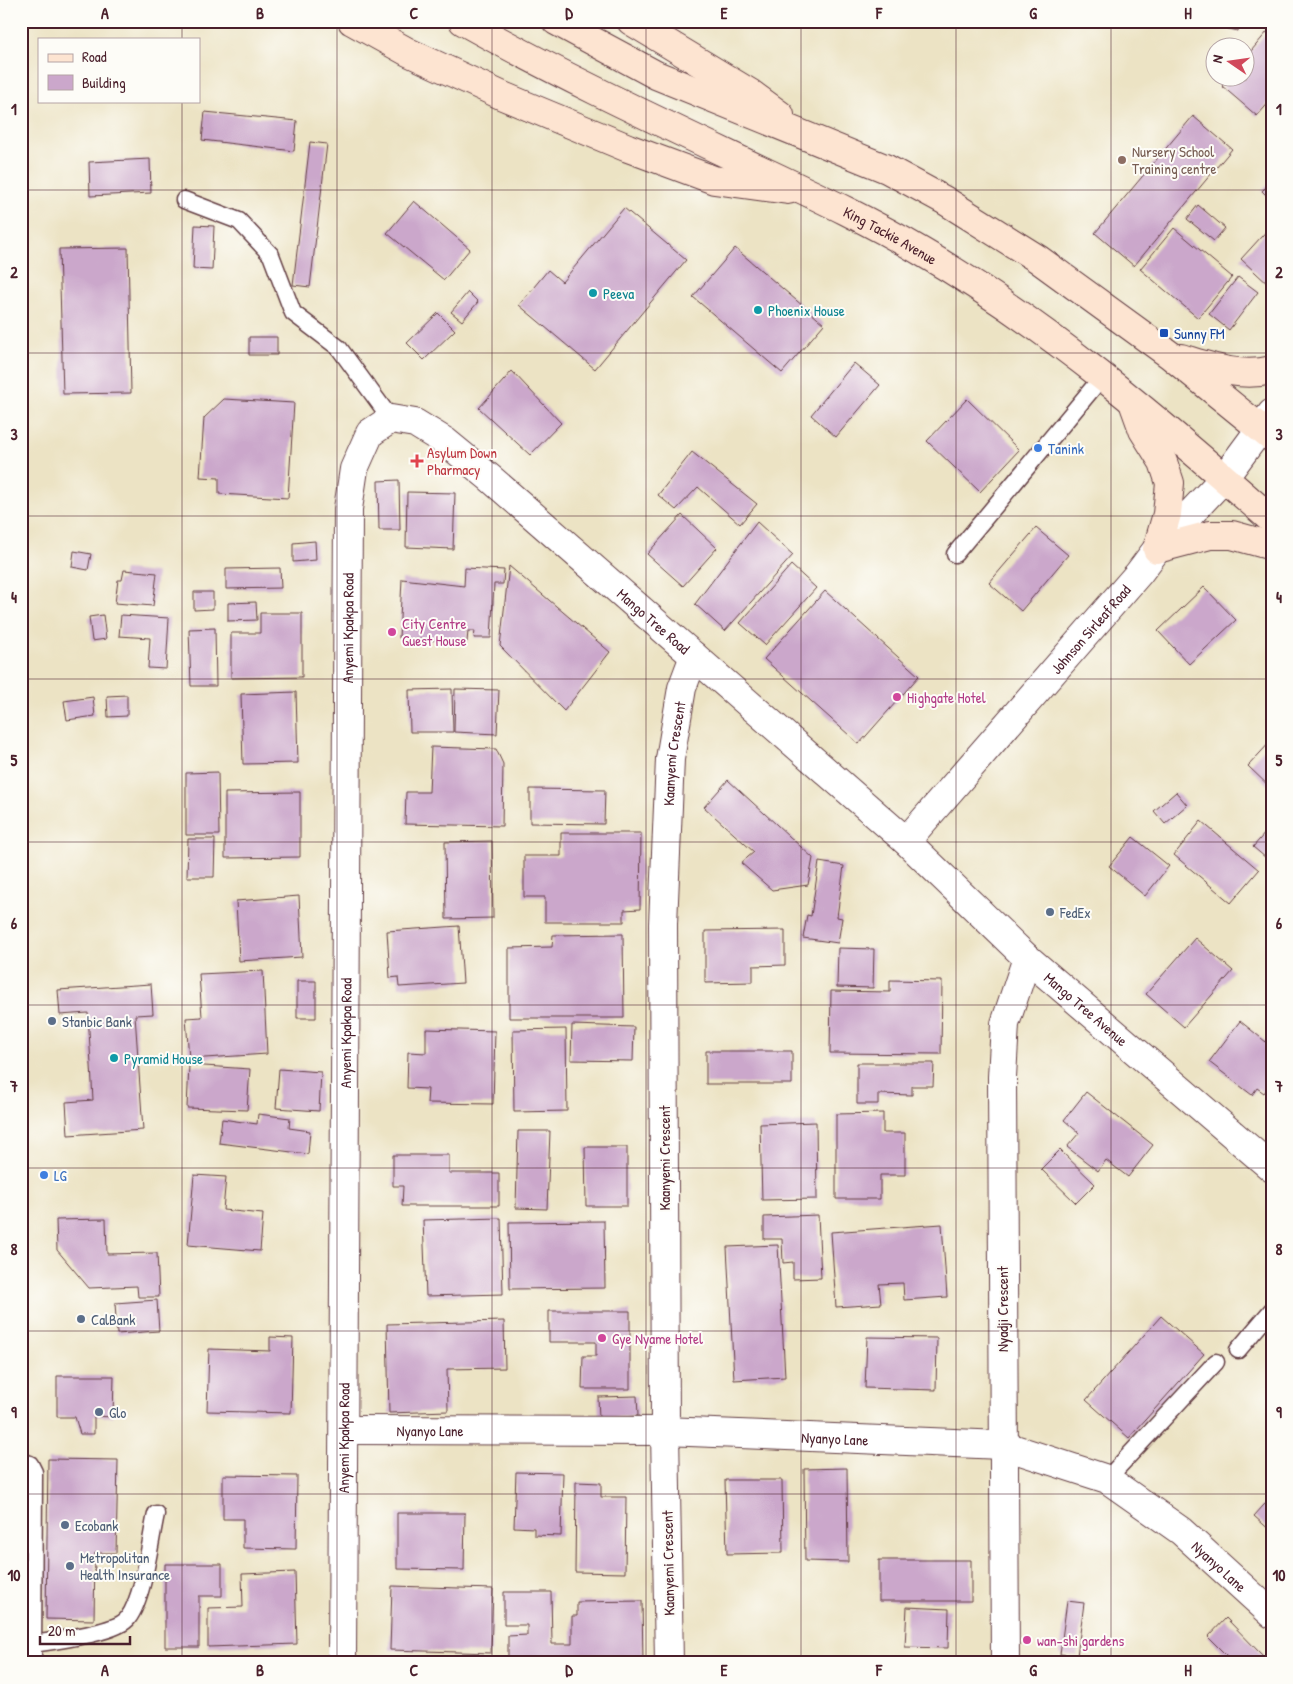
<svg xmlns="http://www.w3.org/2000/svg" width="1293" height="1684" font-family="'Patrick Hand',sans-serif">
	<rect width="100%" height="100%" fill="#fdfcf7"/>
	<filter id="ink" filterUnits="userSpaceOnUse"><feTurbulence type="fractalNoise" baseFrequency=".02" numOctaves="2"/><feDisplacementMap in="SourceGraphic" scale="10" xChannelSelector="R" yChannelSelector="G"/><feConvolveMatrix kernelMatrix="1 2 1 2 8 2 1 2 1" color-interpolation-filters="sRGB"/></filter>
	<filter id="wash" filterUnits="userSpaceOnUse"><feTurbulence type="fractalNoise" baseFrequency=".0096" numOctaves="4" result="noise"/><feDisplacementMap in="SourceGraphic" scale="20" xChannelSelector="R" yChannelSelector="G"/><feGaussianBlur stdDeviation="1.12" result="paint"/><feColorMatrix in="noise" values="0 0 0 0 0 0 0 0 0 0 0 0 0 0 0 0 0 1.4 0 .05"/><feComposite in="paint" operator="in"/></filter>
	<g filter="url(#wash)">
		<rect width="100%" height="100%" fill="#ece3c4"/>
		<g id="blocks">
			<path fill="#cba7cb" d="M1194 21H1240L1238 31Z
				M1272 26V99L1257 116 1222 86 1228 78H1246V57Z
				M205 112 297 121 294 151 202 140Z
				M1193 116 1232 149 1134 266 1095 233Z
				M310 142 327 144 310 287 293 285Z
				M150 159 151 193 90 196 89 162Z
				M1272 181V201L1262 191Z
				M414 201 470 249 444 280 387 233Z
				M1198 205 1225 228 1214 241 1187 219Z
				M624 208 686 260 595 369 519 305 548 270 562 282Z
				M195 225 214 226 212 270 193 269Z
				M1272 225V285L1270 286 1241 259Z
				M1174 228 1232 277 1198 318 1140 269Z
				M128 248 131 393 63 394 59 249Z
				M735 248 824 324 782 373 693 297Z
				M1238 277 1258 292 1229 330 1209 314Z
				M468 292 478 302 462 321 451 312Z
				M438 313 455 330 424 360 407 343Z
				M249 337H277V355H249Z
				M854 363 880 385 836 437 811 415Z
				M512 371 561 423 530 455 479 408Z
				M224 399 294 403 288 498 219 494V478L200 477 204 418Z
				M967 399 1019 450 980 492 927 441Z
				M692 452 757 504 740 524 698 487 676 510 658 495Z
				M399 480 400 530H379L378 481Z
				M407 492 455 493 453 549 406 547Z
				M682 515 717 548 683 586 647 554Z
				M757 522 793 555 725 631 695 604Z
				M1036 528 1068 555 1021 611 989 583Z
				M315 541 316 560 293 562V543Z
				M74 551 91 554 88 570 72 567Z
				M791 565 816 588 765 645 740 623Z
				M509 566 610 652 564 711 500 646Z
				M280 568 281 588 226 589V569Z
				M465 568 504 570 503 584H494L491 638H474L475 631H468L467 642 399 638 402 579 464 586Z
				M124 570 157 573 153 606 115 603 118 580H122Z
				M1204 587 1236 620 1189 664 1158 631Z
				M825 591 919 676 859 744 764 659Z
				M194 592H213V609L194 610Z
				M256 602 257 620 228 621V603Z
				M260 613H302V677L231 678V633H260Z
				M103 615 106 639 92 641 89 617Z
				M121 615 169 618 166 669 148 668 150 638 119 636Z
				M215 628 216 686H191L189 629Z
				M452 689 453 732H410L409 690Z
				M455 689 499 690 497 734 454 732Z
				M296 692 298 763 243 764 241 694Z
				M127 695V716L108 717 107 696Z
				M93 697 95 716 67 720 64 701Z
				M1272 740V789L1248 766Z
				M431 747 496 749 503 764 502 826 405 824 406 792H429Z
				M218 772 219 835H186V773Z
				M728 780 813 858 808 885 772 890 741 863 754 852 704 807Z
				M530 789 605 790 604 824 530 823Z
				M300 792V857L225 858V793Z
				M1176 792 1187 805 1165 824 1154 811Z
				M1201 821 1259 870 1231 903 1174 855Z
				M1272 825V863L1253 847Z
				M561 833H641L640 909 624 910V922H545V897H524V856H561Z
				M1133 837 1169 866 1145 896 1109 866Z
				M188 839H215L214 877H187Z
				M492 841 493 918 446 919 445 842Z
				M819 862 844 866 837 917 842 918 838 943 803 938 807 915 811 916Z
				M299 896 302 957 239 961 236 901Z
				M459 926 463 983 399 987 398 977 390 978 387 931Z
				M785 930V965L753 966V982L705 983V931Z
				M623 934 624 1018H509V948L552 947 553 935Z
				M1195 938 1233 971 1184 1027 1146 994Z
				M838 948 874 949 873 988 837 987Z
				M263 971 267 1054 189 1059 186 1018 202 1017 199 974Z
				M890 980 942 981 941 1054 830 1053 831 991 890 992Z
				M297 981H316V1018H297Z
				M151 984 153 1014 135 1015 143 1130 68 1135 66 1102 93 1100 88 1013 60 1015 58 990Z
				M1240 1021 1266 1042 1272 1034V1083L1264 1093 1257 1088 1252 1095 1209 1062Z
				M572 1025 634 1027 633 1061 571 1060Z
				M426 1029 495 1031 493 1104 427 1103 428 1089 407 1088 408 1052 426 1053Z
				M566 1029 567 1111 514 1112 513 1030Z
				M706 1051H792V1084H706Z
				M857 1063H934L933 1086H912V1095L878 1094V1104H857Z
				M189 1065 250 1069 247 1110 187 1108Z
				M279 1069 321 1072 319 1111 276 1108Z
				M1086 1092 1153 1145 1128 1177 1106 1160 1098 1171 1067 1147 1079 1133 1064 1120Z
				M883 1113V1133H905V1175H880V1199H836V1114Z
				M258 1114 290 1118 289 1128 310 1131 308 1154 219 1143 222 1119 257 1124Z
				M816 1122 817 1199 762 1200 760 1124Z
				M518 1131H550L547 1209 516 1208Z
				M585 1147H627V1206H586Z
				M1060 1150 1095 1184 1076 1203 1041 1169Z
				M393 1155H449V1173H499V1206H402L403 1186H393Z
				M194 1175 226 1177 223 1210 263 1214 260 1251 188 1245Z
				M818 1215 821 1278 793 1279V1262L783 1263 782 1239H764V1217Z
				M501 1218 503 1294 426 1296 423 1220Z
				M106 1219 107 1254 157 1253 159 1297H138L137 1286 89 1288 57 1250 56 1220Z
				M604 1221 605 1288 510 1289 509 1222Z
				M942 1224 947 1297 904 1300 903 1283 879 1284 881 1304 836 1307 831 1232Z
				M778 1245 785 1377 734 1380 727 1247Z
				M157 1300 159 1331 117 1334 115 1303Z
				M549 1311H630V1389H582L583 1356H596V1342H549Z
				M1161 1316 1204 1354 1129 1438 1086 1400Z
				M504 1321 505 1368 447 1369 448 1411 389 1413 387 1324Z
				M270 1337 293 1338 291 1413 207 1411 209 1349 270 1351Z
				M867 1337 937 1338 936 1390 865 1388Z
				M57 1376H114L113 1417 94 1416V1434H80L75 1417H57Z
				M637 1396 638 1416 599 1418 598 1397Z
				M48 1459 118 1460 116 1553H95L94 1620 46 1619Z
				M847 1468 848 1562 805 1561 804 1469Z
				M516 1472 563 1473 561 1536 534 1535V1528L514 1527Z
				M223 1475 297 1476 296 1549 243 1548V1519H223Z
				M725 1480H782L783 1553 727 1554Z
				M576 1482 601 1483V1497H626L625 1573 575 1572Z
				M1272 1496V1532L1254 1516Z
				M397 1513H465L464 1570 397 1569Z
				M879 1560H971V1601H879Z
				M165 1564H222V1596H199V1647H165Z
				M295 1572 297 1644 208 1647V1608L243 1607 242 1574Z
				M392 1586 493 1589 491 1653 390 1650Z
				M504 1592H551L552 1644H572V1616H577V1602L642 1601 643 1663H508V1636L527 1635V1625H504Z
				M1067 1601 1084 1603 1077 1656 1060 1654Z
				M907 1607 949 1609 948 1648 905 1647Z
				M1226 1618 1263 1656 1256 1663H1234L1208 1637Z
				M178 1658 227 1659V1663H178Z
				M73 1661H100V1663H73Z"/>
		</g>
	</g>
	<g filter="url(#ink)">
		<use href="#blocks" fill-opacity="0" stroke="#623c42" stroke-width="1"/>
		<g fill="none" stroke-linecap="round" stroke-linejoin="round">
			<g stroke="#623c42" stroke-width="19">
				<path id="lane" d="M184 200 239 221 271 255 293 313 339 348 391 419
					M955 554 1102 377
					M1238 1350 1272 1310
					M21 1461 30 1464 34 1472 33 1663
					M1107 1479 1216 1362
					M21 1646C43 1642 117 1634 128 1618 144 1597 150 1541 156 1514"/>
			</g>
			<g stroke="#623c42" stroke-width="30">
				<g id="street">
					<path id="s1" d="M906 841 1139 573 1157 549 1224 478 1272 413"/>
					<path id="s2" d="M345 1430 665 1431 1002 1445 1107 1479 1181 1531 1272 1614"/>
					<path id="s3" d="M342 1663 348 509 354 469 370 433 391 419 415 423 446 442 490 478 906 841 1027 958 1272 1168"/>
					<path id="s4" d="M669 1663 665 1431 663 924 670 759 682 688 694 656"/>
					<path d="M1005 1663 1002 1077 1005 1024 1027 958"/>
				</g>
			</g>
			<g stroke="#623c42" stroke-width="30">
				<g id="secondary">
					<path d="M352 21 408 52 503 96 628 148 714 180 788 190"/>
					<path id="s5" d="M463 21C559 75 660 122 759 169 814 195 870 221 922 252 1049 326 1162 423 1272 520"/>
					<path d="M556 21 656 75 887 169 944 200 1038 259 1170 355 1272 438"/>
					<path d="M631 21 750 93 780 115"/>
					<path d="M1181 358C1211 367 1240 378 1272 370"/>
					<path d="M1134 405 1143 430 1163 462 1170 483 1167 514 1157 549 1210 535H1232L1272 546"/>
				</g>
			</g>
			<use href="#lane" stroke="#fff" stroke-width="16"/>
			<use href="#street" stroke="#fff" stroke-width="28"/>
			<use href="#secondary" stroke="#fde4d1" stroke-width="28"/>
		</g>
	</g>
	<path fill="none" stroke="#4a1f2b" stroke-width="1" stroke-opacity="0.55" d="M182 21V39M337 21V1663M492 21V1663M646 21V1663M801 21V1663M956 21V1663M1111 21V1663M182 101V1663M21 190H1272M21 353H1272M21 516H1272M21 679H1272M21 842H1272M21 1005H1272M21 1168H1272M21 1331H1272M21 1494H1272"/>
	<circle fill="#8d6e63" stroke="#fdfcf7" stroke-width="2" cx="1122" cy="160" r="5"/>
	<g fill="#0f9aa8" stroke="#fdfcf7" stroke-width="2">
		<circle cx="593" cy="293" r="5"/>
		<circle cx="758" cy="310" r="5"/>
		<circle cx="114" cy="1058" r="5"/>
	</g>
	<rect fill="#1a4fb4" stroke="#fdfcf7" stroke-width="2" x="1159" y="328" width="10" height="10" rx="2.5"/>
	<g fill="#3f7fe0" stroke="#fdfcf7" stroke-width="2">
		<circle cx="1038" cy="448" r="5"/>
		<circle cx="44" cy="1175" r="5"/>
	</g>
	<path fill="#e0444e" stroke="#fdfcf7" stroke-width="2" d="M414.5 453.5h5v5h5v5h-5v5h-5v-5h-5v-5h5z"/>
	<g fill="#d1479c" stroke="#fdfcf7" stroke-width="2">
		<circle cx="392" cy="632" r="5"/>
		<circle cx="897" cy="697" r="5"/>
		<circle cx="602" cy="1338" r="5"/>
		<circle cx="1027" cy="1640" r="5"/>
	</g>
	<g fill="#5c6f8a" stroke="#fdfcf7" stroke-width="2">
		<circle cx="1050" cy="912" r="5"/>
		<circle cx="52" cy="1021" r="5"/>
		<circle cx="81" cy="1319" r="5"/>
		<circle cx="99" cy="1412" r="5"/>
		<circle cx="65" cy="1525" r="5"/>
		<circle cx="70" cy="1566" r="5"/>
	</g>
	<g text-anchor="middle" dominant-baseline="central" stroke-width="4" stroke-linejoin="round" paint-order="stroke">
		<g font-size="15" fill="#785e54" stroke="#fdfcf7" text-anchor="start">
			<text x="1132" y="151">Nursery School<tspan x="1132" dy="17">Training centre</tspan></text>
		</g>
		<g font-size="15" fill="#4a1f2b" stroke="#fdfcf7">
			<text stroke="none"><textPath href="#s5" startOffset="478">King Tackie Avenue</textPath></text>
			<text stroke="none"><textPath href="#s3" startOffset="1594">Mango Tree Road</textPath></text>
			<text stroke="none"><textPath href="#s3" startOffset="1035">Anyemi Kpakpa Road</textPath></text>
			<text stroke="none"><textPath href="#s1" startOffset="281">Johnson Sirleaf Road</textPath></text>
			<text stroke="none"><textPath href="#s4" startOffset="910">Kaanyemi Crescent</textPath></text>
			<text stroke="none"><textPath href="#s3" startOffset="2175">Mango Tree Avenue</textPath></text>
			<text stroke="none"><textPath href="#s3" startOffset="630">Anyemi Kpakpa Road</textPath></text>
			<text transform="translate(664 1158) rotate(-90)">Kaanyemi Crescent</text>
			<text transform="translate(1002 1309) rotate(-90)">Nyadji Crescent</text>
			<text stroke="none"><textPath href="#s2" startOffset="85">Nyanyo Lane</textPath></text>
			<text stroke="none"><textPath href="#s2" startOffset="490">Nyanyo Lane</textPath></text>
			<text stroke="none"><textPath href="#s3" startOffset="225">Anyemi Kpakpa Road</textPath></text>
			<text transform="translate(668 1563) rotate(-91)">Kaanyemi Crescent</text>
			<text stroke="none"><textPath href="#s2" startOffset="910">Nyanyo Lane</textPath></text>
		</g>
		<g font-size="15" fill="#0d838f" stroke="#fdfcf7" text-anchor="start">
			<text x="603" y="293">Peeva</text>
			<text x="768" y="310">Phoenix House</text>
			<text x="124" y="1058">Pyramid House</text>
		</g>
		<g font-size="15" fill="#164399" stroke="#fdfcf7" text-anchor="start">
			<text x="1174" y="333">Sunny FM</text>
		</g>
		<g font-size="15" fill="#366cbe" stroke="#fdfcf7" text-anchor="start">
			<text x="1048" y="448">Tanink</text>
			<text x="54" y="1175">LG</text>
		</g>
		<g font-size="15" fill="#be3a42" stroke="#fdfcf7" text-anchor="start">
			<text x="427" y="452">Asylum Down<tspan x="427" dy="17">Pharmacy</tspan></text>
		</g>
		<g font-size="15" fill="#b23c85" stroke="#fdfcf7" text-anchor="start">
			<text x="402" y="623">City Centre<tspan x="402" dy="17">Guest House</tspan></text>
			<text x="907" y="697">Highgate Hotel</text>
			<text x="612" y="1338">Gye Nyame Hotel</text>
			<text x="1037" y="1640">wan-shi gardens</text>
		</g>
		<g font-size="15" fill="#4e5e75" stroke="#fdfcf7" text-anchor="start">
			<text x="1060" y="912">FedEx</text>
			<text x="62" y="1021">Stanbic Bank</text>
			<text x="91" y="1319">CalBank</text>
			<text x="109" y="1412">Glo</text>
			<text x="75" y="1525">Ecobank</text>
			<text x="80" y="1557">Metropolitan<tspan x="80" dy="17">Health Insurance</tspan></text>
		</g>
	</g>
	<rect width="1293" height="1684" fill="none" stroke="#fdfcf7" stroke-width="55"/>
	<rect x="38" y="38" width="162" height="65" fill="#fdfcf7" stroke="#b5a4a5"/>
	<rect x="48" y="54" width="25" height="8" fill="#fde4d1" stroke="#b5a4a5"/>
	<text x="82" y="62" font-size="15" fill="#4a1f2b">Road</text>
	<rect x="48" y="75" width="25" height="15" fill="#cba7cb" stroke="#b5a4a5"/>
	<text x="82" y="88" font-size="15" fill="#4a1f2b">Building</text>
	<g transform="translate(1230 62) rotate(283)"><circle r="24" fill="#fdfcf7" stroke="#b5a4a5"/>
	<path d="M0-4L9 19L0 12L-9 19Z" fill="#d1495b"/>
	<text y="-8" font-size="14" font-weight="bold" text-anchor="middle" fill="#4a1f2b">N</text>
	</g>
	<path d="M40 1636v8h90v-8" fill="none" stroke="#4a1f2b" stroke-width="2.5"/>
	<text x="48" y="1636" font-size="15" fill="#4a1f2b" stroke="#fdfcf7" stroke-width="4" paint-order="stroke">20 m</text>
	<rect x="28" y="28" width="1238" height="1628" fill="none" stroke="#4a1f2b" stroke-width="2"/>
	<g font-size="16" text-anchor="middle" font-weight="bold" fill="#4a1f2b">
		<text x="105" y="19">A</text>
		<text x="260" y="19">B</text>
		<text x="414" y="19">C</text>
		<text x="569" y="19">D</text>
		<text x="724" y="19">E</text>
		<text x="879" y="19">F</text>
		<text x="1033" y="19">G</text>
		<text x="1188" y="19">H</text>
		<text x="14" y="115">1</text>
		<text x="1279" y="115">1</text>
		<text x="14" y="278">2</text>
		<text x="1279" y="278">2</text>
		<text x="14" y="440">3</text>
		<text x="1279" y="440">3</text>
		<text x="14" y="603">4</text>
		<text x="1279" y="603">4</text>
		<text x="14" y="766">5</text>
		<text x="1279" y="766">5</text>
		<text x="14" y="929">6</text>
		<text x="1279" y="929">6</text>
		<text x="14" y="1092">7</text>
		<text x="1279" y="1092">7</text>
		<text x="14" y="1255">8</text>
		<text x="1279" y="1255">8</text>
		<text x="14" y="1418">9</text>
		<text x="1279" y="1418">9</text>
		<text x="14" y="1581">10</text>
		<text x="1279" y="1581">10</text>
		<text x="105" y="1676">A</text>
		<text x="260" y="1676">B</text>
		<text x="414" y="1676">C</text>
		<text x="569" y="1676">D</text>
		<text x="724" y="1676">E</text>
		<text x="879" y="1676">F</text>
		<text x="1033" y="1676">G</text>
		<text x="1188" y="1676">H</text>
	</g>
</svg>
